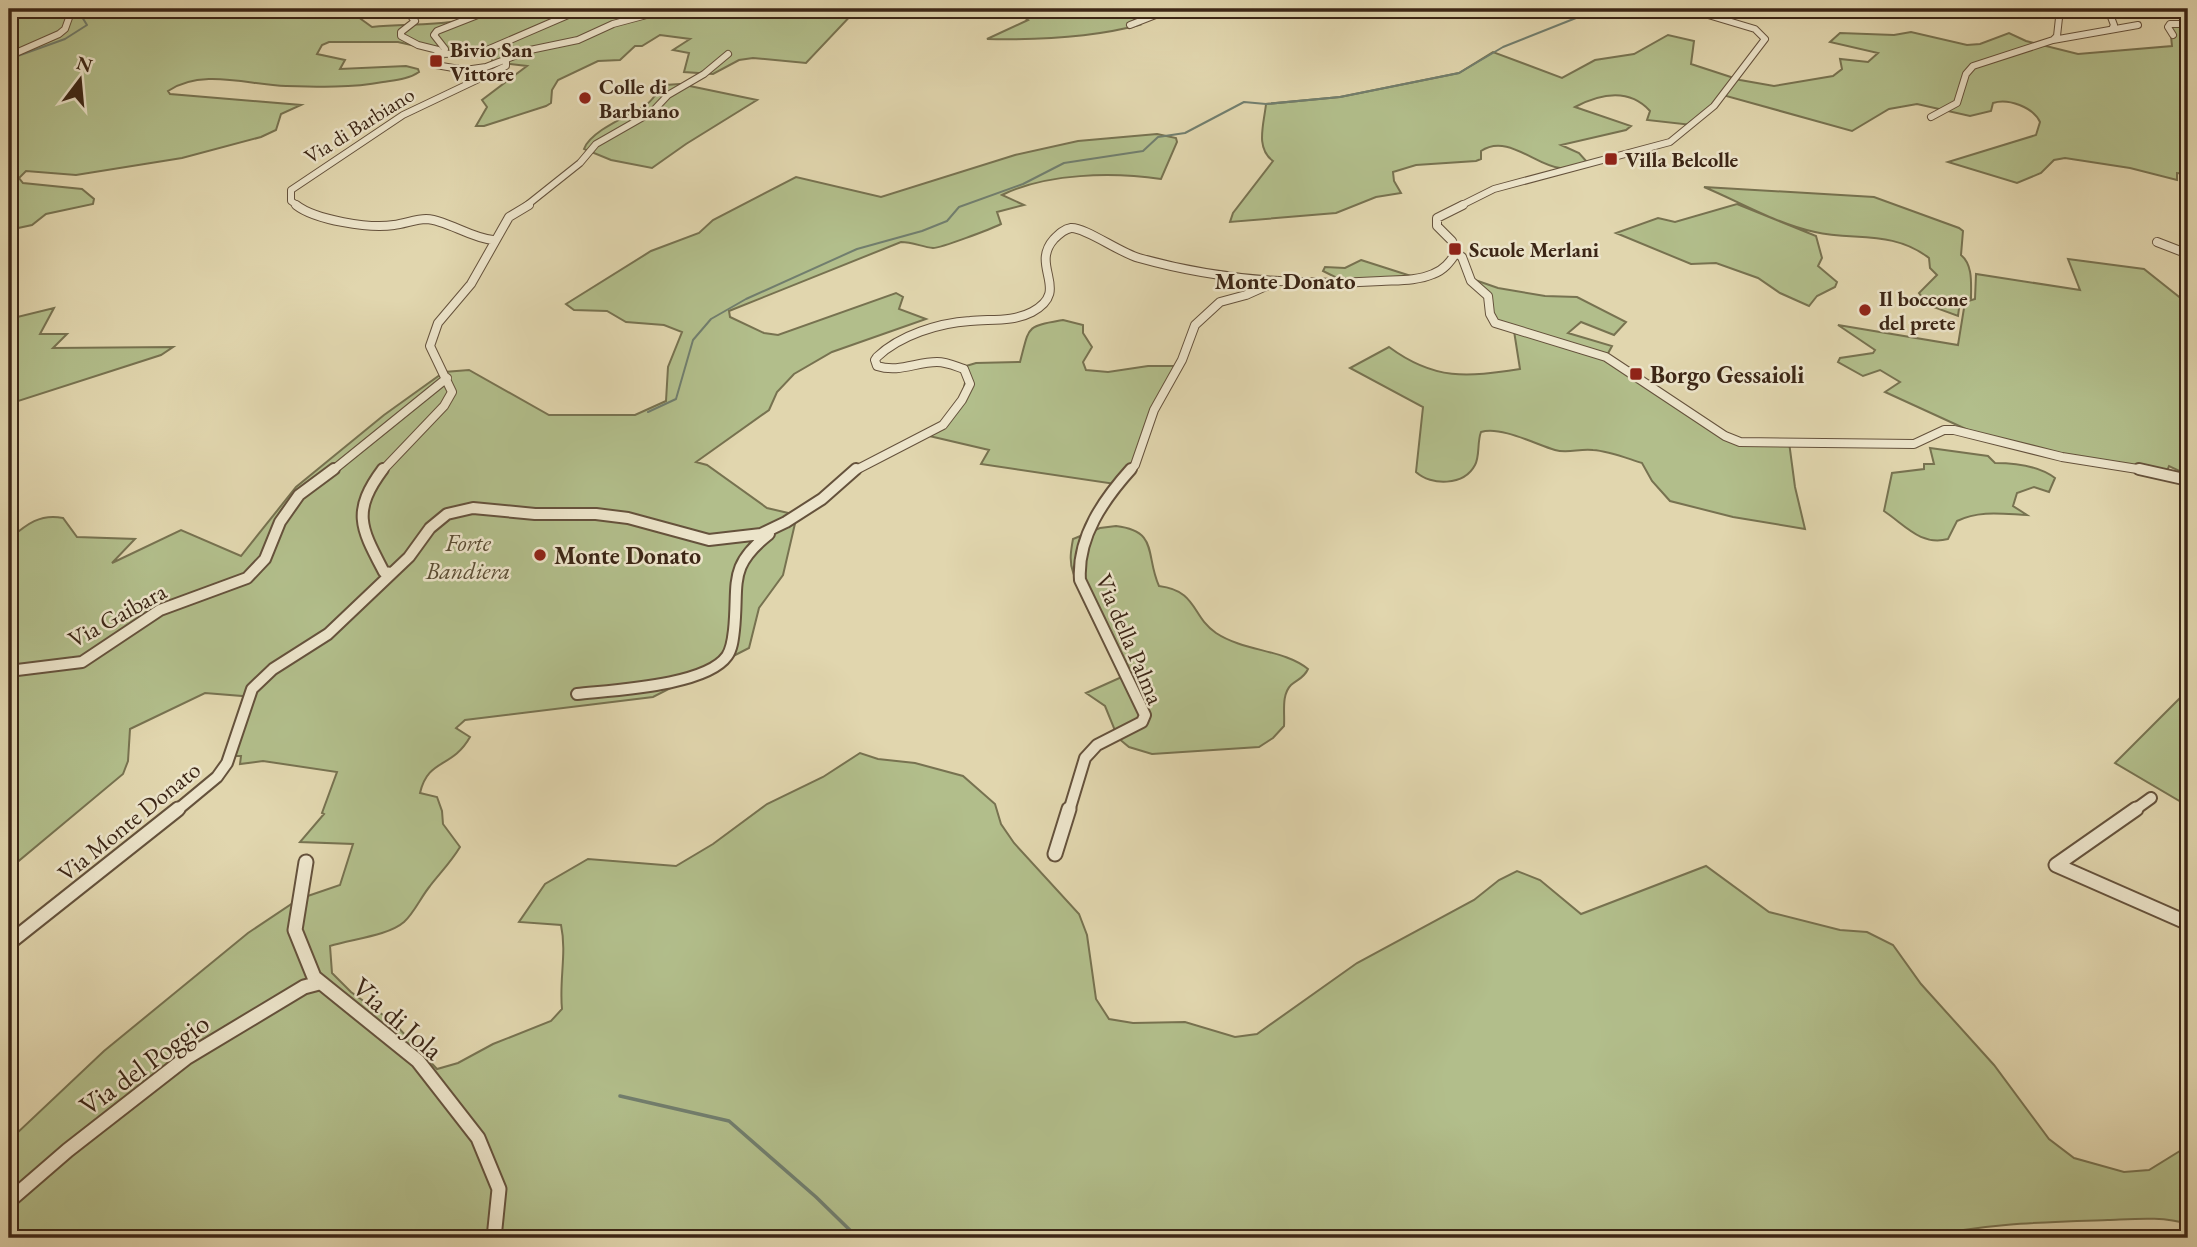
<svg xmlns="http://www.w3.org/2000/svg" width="2197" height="1247" font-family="'EB Garamond',serif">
	<rect width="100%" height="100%" fill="#e1d6ae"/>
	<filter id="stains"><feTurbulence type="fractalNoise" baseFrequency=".00286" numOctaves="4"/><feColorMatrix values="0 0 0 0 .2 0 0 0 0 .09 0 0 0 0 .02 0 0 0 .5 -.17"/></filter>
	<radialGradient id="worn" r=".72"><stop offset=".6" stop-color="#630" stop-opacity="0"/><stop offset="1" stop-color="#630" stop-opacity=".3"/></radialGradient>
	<path fill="#b2be8b" stroke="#777250" stroke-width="2" d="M9 9H347L372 27C412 22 456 29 492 9H857L806 63 753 58 739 60 713 74 684 72 689 53 673 50 690 39 660 35 642 46H635L620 60 598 61 558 80 552 90 551 103 546 106 484 126H476L487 107 482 100 527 66 492 62V56L442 52 398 42H329L322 45 317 54 345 60 340 69 406 66 418 69 419 72C409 79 396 80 383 82 351 88 319 87 286 86 249 85 202 68 168 91L170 94 301 105 281 114 276 130 261 137 182 158 76 175 26 171 19 178 23 183 82 189 94 199 93 204 46 214 32 225 9 230Z
		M1012 9H1163L1134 20 1133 23 1139 25C1091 38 1036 40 987 39L1028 20Z
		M2170 26H2188V174L2177 173V180L2130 168 2065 158 2054 160 2041 173 2017 183 1948 162 2036 135 2040 122C2033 107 2008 98 1993 103L1991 111 1970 116 1917 104 1889 109 1852 131 1723 95 1692 125 1647 120 1650 111C1629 88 1600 94 1575 107L1631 126 1626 130 1561 145 1579 153 1587 162C1580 164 1568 169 1560 168 1536 166 1507 133 1481 151V159L1476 161 1416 165 1393 172 1394 181 1401 193 1376 197 1336 213 1230 222 1233 213 1273 161C1255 148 1264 124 1266 104L1340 97 1459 73 1493 52 1562 78 1595 60 1634 54 1668 35 1694 41 1691 64 1740 80 1774 86 1833 76 1842 69 1840 59 1868 62 1878 53 1830 42 1840 33 1894 35 1911 32 1967 45 1980 44 2009 33 2026 41 2078 54 2172 46Z
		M680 84 757 100 686 144 652 168 611 160 584 149C590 131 630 115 646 105 654 99 657 91 665 85Z
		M1157 134 1176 138 1177 142 1161 179C1112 172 1047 173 1002 195L1024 205 997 212 1001 224C991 229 941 248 933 248 922 247 913 242 901 242L729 311 730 317 764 333 778 335 896 293 903 297 899 309 926 319 832 352 794 374 777 392 769 410 696 462 707 465 767 508 797 515 783 575 759 608 749 648 653 697 465 720 456 728 470 737C452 769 428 758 420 793L437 797 442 811 443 824 460 847C451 862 440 873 430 886 421 897 414 913 404 922 388 936 351 939 330 946L332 973 351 992 394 1023 437 1069 458 1063 493 1044 551 1021 562 1009C559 980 567 953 561 925L519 922 545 884 588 859 676 866 713 844 767 804 823 777 860 753 878 759 915 763 963 776 995 804 1001 824 1014 843 1079 914 1087 935 1096 999 1109 1019 1133 1023 1185 1022 1235 1037 1257 1034 1357 963 1474 900 1499 880 1517 871 1540 880 1581 914 1706 866 1769 912 1840 930 1867 932 1893 945 1921 984 1994 1065 2049 1139 2074 1158 2124 1172 2149 1170 2188 1146V1224C2163 1216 2134 1219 2108 1220 2046 1222 1983 1223 1922 1238H9V1150L16 1134 104 1051 248 933 299 899 340 885 353 844 300 842 324 814 322 813 337 772 263 761 240 764 241 756H233L254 697 205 693 130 729 128 761 123 774 9 869V539C26 525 40 513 63 518L77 537 135 539 112 563 181 530 241 556 296 487 384 415 444 372 469 370 549 415H635L666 401 668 367 682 332 664 325 626 322 607 311 574 310 566 304 651 251 699 233 713 220 796 177 881 197 1015 155 1078 141Z
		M1704 187 1874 197 1959 228 1963 231 1961 255C1973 265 1971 283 1971 298L1960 301 1958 316 1928 305 1919 293 1937 275 1930 268 1929 258C1893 230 1854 241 1815 232 1777 224 1740 202 1704 187Z
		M1737 204 1816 236 1822 258 1818 266 1837 282 1835 287 1817 296 1809 306 1780 293 1758 278 1716 263 1691 264 1616 233 1658 218 1675 222Z
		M2068 259 2144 269 2188 304V475L2169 466 2167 471 2067 457 1968 430 1885 392 1900 382 1880 370 1863 376 1838 362 1840 358 1873 353 1875 350 1838 325 1958 345 1965 302 1975 299 1976 274 2080 290Z
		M1361 260 1411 276 1341 280 1323 271 1325 267 1345 268Z
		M1475 280 1498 288 1545 296 1577 297 1626 322 1614 335 1581 322 1568 333 1612 346 1606 357 1598 355 1736 439 1789 442 1795 487 1805 529 1733 517 1670 501 1652 481 1642 463C1626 458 1609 451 1593 450 1580 448 1568 454 1555 450 1535 444 1501 426 1481 432 1477 442 1480 456 1475 465 1464 486 1431 486 1416 472L1423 407 1350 368 1389 347C1435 381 1467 377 1520 369L1514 331 1495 323 1490 302Z
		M54 308 40 334H67L53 348 173 347 161 355 9 404V319Z
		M1063 320 1083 325V333L1092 347 1083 362 1086 370 1108 372 1148 366H1178L1134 461 1115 484 981 464 989 450 925 435C950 417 968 400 966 366L976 363 1020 362C1030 325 1025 327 1063 320Z
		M1930 448 1988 456 1995 463C2015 463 2039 466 2055 478L2049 492 2034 487 2017 493 2013 506 2027 515C2003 514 1980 510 1957 521L1948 539C1921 546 1906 526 1884 511L1892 473 1924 469V464H1934Z
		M1116 526C1159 531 1145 555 1159 586 1198 591 1191 616 1216 633 1245 652 1283 649 1308 669 1304 678 1298 679 1291 685 1281 695 1285 713 1284 726L1273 738 1259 747 1152 754 1129 747 1118 738 1105 706 1086 693 1124 676C1108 649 1082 602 1073 572 1069 561 1071 550 1073 539L1100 528Z
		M2188 690V806L2115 763Z"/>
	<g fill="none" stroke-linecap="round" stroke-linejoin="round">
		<path stroke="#717e6e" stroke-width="2" d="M12 58 65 39 87 25 82 17 90 9
			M648 412 676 399 693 340 711 319 746 299 857 249 922 231 947 221 959 207 1023 184 1064 163 1143 151 1158 137 1185 133 1244 102 1266 104 1340 97 1459 73 1503 47 1576 18 1588 9"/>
		<path stroke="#717e6e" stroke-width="3.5" d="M620 1096 729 1121 816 1197 858 1238"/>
		<g stroke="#65523c" stroke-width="8">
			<path id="minor-far3" d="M373 9 410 15 415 21 401 32V36L418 45 438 50 437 54H440
				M493 9 437 31 434 35 445 49 436 65 465 70 486 67 530 50 578 40 613 24 669 9
				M2108 9 2114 25 2112 29
				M1130 25 1171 9
				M2173 35 2168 27 2170 24H2188
				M2053 40 2138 25
				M440 54 480 53 582 9
				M9 56 59 34 65 29 70 15 84 9
				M1931 117 1957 103 1966 74 1973 66 2053 40 2057 36 2060 9
				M298 206 291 201V190L403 115 506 66V60
				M526 206 580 163 596 144 652 112 668 95 704 74 728 54
				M1460 206 1494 189 1670 142 1714 106 1765 39 1755 29 1688 9"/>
		</g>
		<g stroke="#65523c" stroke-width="10">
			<path id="minor-far2" d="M296 205C315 220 370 229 394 225 404 224 416 219 426 219 447 220 470 238 493 240
				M1463 205 1437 218V226L1452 241 1456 253 1462 257 1471 281 1488 296 1490 314 1495 323 1606 357 1725 436 1740 442 1914 444 1944 430H1954L2062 457 2150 471
				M2157 242 2188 254
				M332 471 447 378
				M382 471 444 406 452 392 430 346 438 323 471 284 509 217 529 205
				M854 471 943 425 962 400 970 384 964 369C955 366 947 362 937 362 916 362 899 373 877 366L875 360 877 357C900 335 939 323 970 321 991 319 1013 322 1032 312 1072 290 1029 267 1054 239 1059 234 1064 229 1071 228 1085 227 1120 253 1139 258 1217 280 1300 286 1381 281 1397 280 1417 281 1433 274 1444 270 1450 262 1456 253
				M1130 471 1135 465 1154 410 1182 360 1195 325 1220 302 1246 295 1277 281"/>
		</g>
		<g stroke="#65523c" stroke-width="14">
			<path id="minor-far1" d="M383 469C351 512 361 528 384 572L391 573
				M2139 469 2188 480
				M9 671 82 662 160 610 247 578 265 559 280 522 299 495 334 469
				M577 694C612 690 706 686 727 656 732 649 733 639 734 630 739 583 727 567 769 534
				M176 811 217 777 227 763 252 689 273 669 328 634 409 557 430 528 447 514 473 508 535 514H596L628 518 709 540 761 534 786 522 822 499 856 469
				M1069 811 1085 758 1097 745 1142 722 1145 715 1080 580C1077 537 1104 499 1131 469
				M2133 811 2151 798"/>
		</g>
		<g stroke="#65523c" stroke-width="17">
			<path id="minor" d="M2136 809 2056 865 2188 923
				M1055 854 1069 809
				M306 862 295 930 314 977 418 1061 478 1138 499 1189 494 1238
				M9 943 178 809
				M9 1201 68 1150 186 1058 304 987 319 983"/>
		</g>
		<use href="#minor-far3" stroke="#ece4ca" stroke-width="6"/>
		<use href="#minor-far2" stroke="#ece4ca" stroke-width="8"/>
		<use href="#minor-far1" stroke="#ece4ca" stroke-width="10"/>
		<use href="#minor" stroke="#ece4ca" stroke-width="13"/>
	</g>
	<g fill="#8f2418" stroke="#ece4ca" stroke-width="2.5">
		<rect x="429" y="54" width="14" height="14" rx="3.5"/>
		<circle cx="585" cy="98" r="7"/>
		<rect x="1604" y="152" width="14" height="14" rx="3.5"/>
		<rect x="1448" y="242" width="14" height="14" rx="3.5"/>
		<circle cx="1865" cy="310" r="7"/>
		<rect x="1629" y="367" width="14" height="14" rx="3.5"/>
		<circle cx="540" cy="555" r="7"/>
	</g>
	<g text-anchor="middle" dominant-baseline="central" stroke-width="5" stroke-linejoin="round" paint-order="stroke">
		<g font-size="21" font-weight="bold" fill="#3c2616" stroke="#ece4ca" text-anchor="start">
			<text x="450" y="49">Bivio San<tspan x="450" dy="24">Vittore</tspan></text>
			<text x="599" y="86">Colle di<tspan x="599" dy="24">Barbiano</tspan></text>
			<text x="1625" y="159">Villa Belcolle</text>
			<text x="1469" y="249">Scuole Merlani</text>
			<text x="1879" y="298">Il boccone<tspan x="1879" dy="24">del prete</tspan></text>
		</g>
		<g font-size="21" fill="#3c2616" stroke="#ece4ca">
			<text transform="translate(359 125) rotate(-32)">Via di Barbiano</text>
		</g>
		<g font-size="23" font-weight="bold" fill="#3c2616" stroke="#ece4ca">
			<text x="1285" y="281">Monte Donato</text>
		</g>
		<g font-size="24" font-weight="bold" fill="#3c2616" stroke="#ece4ca" text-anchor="start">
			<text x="1650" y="374">Borgo Gessaioli</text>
			<text x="554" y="555">Monte Donato</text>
		</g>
		<g font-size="24" font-style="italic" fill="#5a4c33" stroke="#ece4ca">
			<text x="468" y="542">Forte<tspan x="468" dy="28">Bandiera</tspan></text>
		</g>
		<g font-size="24" fill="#3c2616" stroke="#ece4ca">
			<text transform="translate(117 615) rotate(-29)">Via Gaibara</text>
			<text transform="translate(1130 639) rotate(67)">Via della Palma</text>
			<text transform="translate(129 821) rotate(-39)">Via Monte Donato</text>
		</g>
		<g font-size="28" fill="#3c2616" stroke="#ece4ca">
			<text transform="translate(398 1018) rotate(41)">Via di Jola</text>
			<text transform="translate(144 1064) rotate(-36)">Via del Poggio</text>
		</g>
	</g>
	<rect width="2197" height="1247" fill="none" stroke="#e1d6ae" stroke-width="35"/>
	<rect x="10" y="10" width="2176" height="1226" fill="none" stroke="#3c2616" stroke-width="3.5"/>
	<rect x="18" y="18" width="2162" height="1212" fill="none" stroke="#3c2616" stroke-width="2"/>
	<g transform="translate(80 80) rotate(16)" stroke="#ece4ca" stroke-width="5" paint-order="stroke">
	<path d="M0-5L12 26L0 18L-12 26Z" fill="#3c2616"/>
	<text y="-10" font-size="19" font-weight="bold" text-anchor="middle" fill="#3c2616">N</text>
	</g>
	<rect width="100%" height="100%" filter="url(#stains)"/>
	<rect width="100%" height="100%" fill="url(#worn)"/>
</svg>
